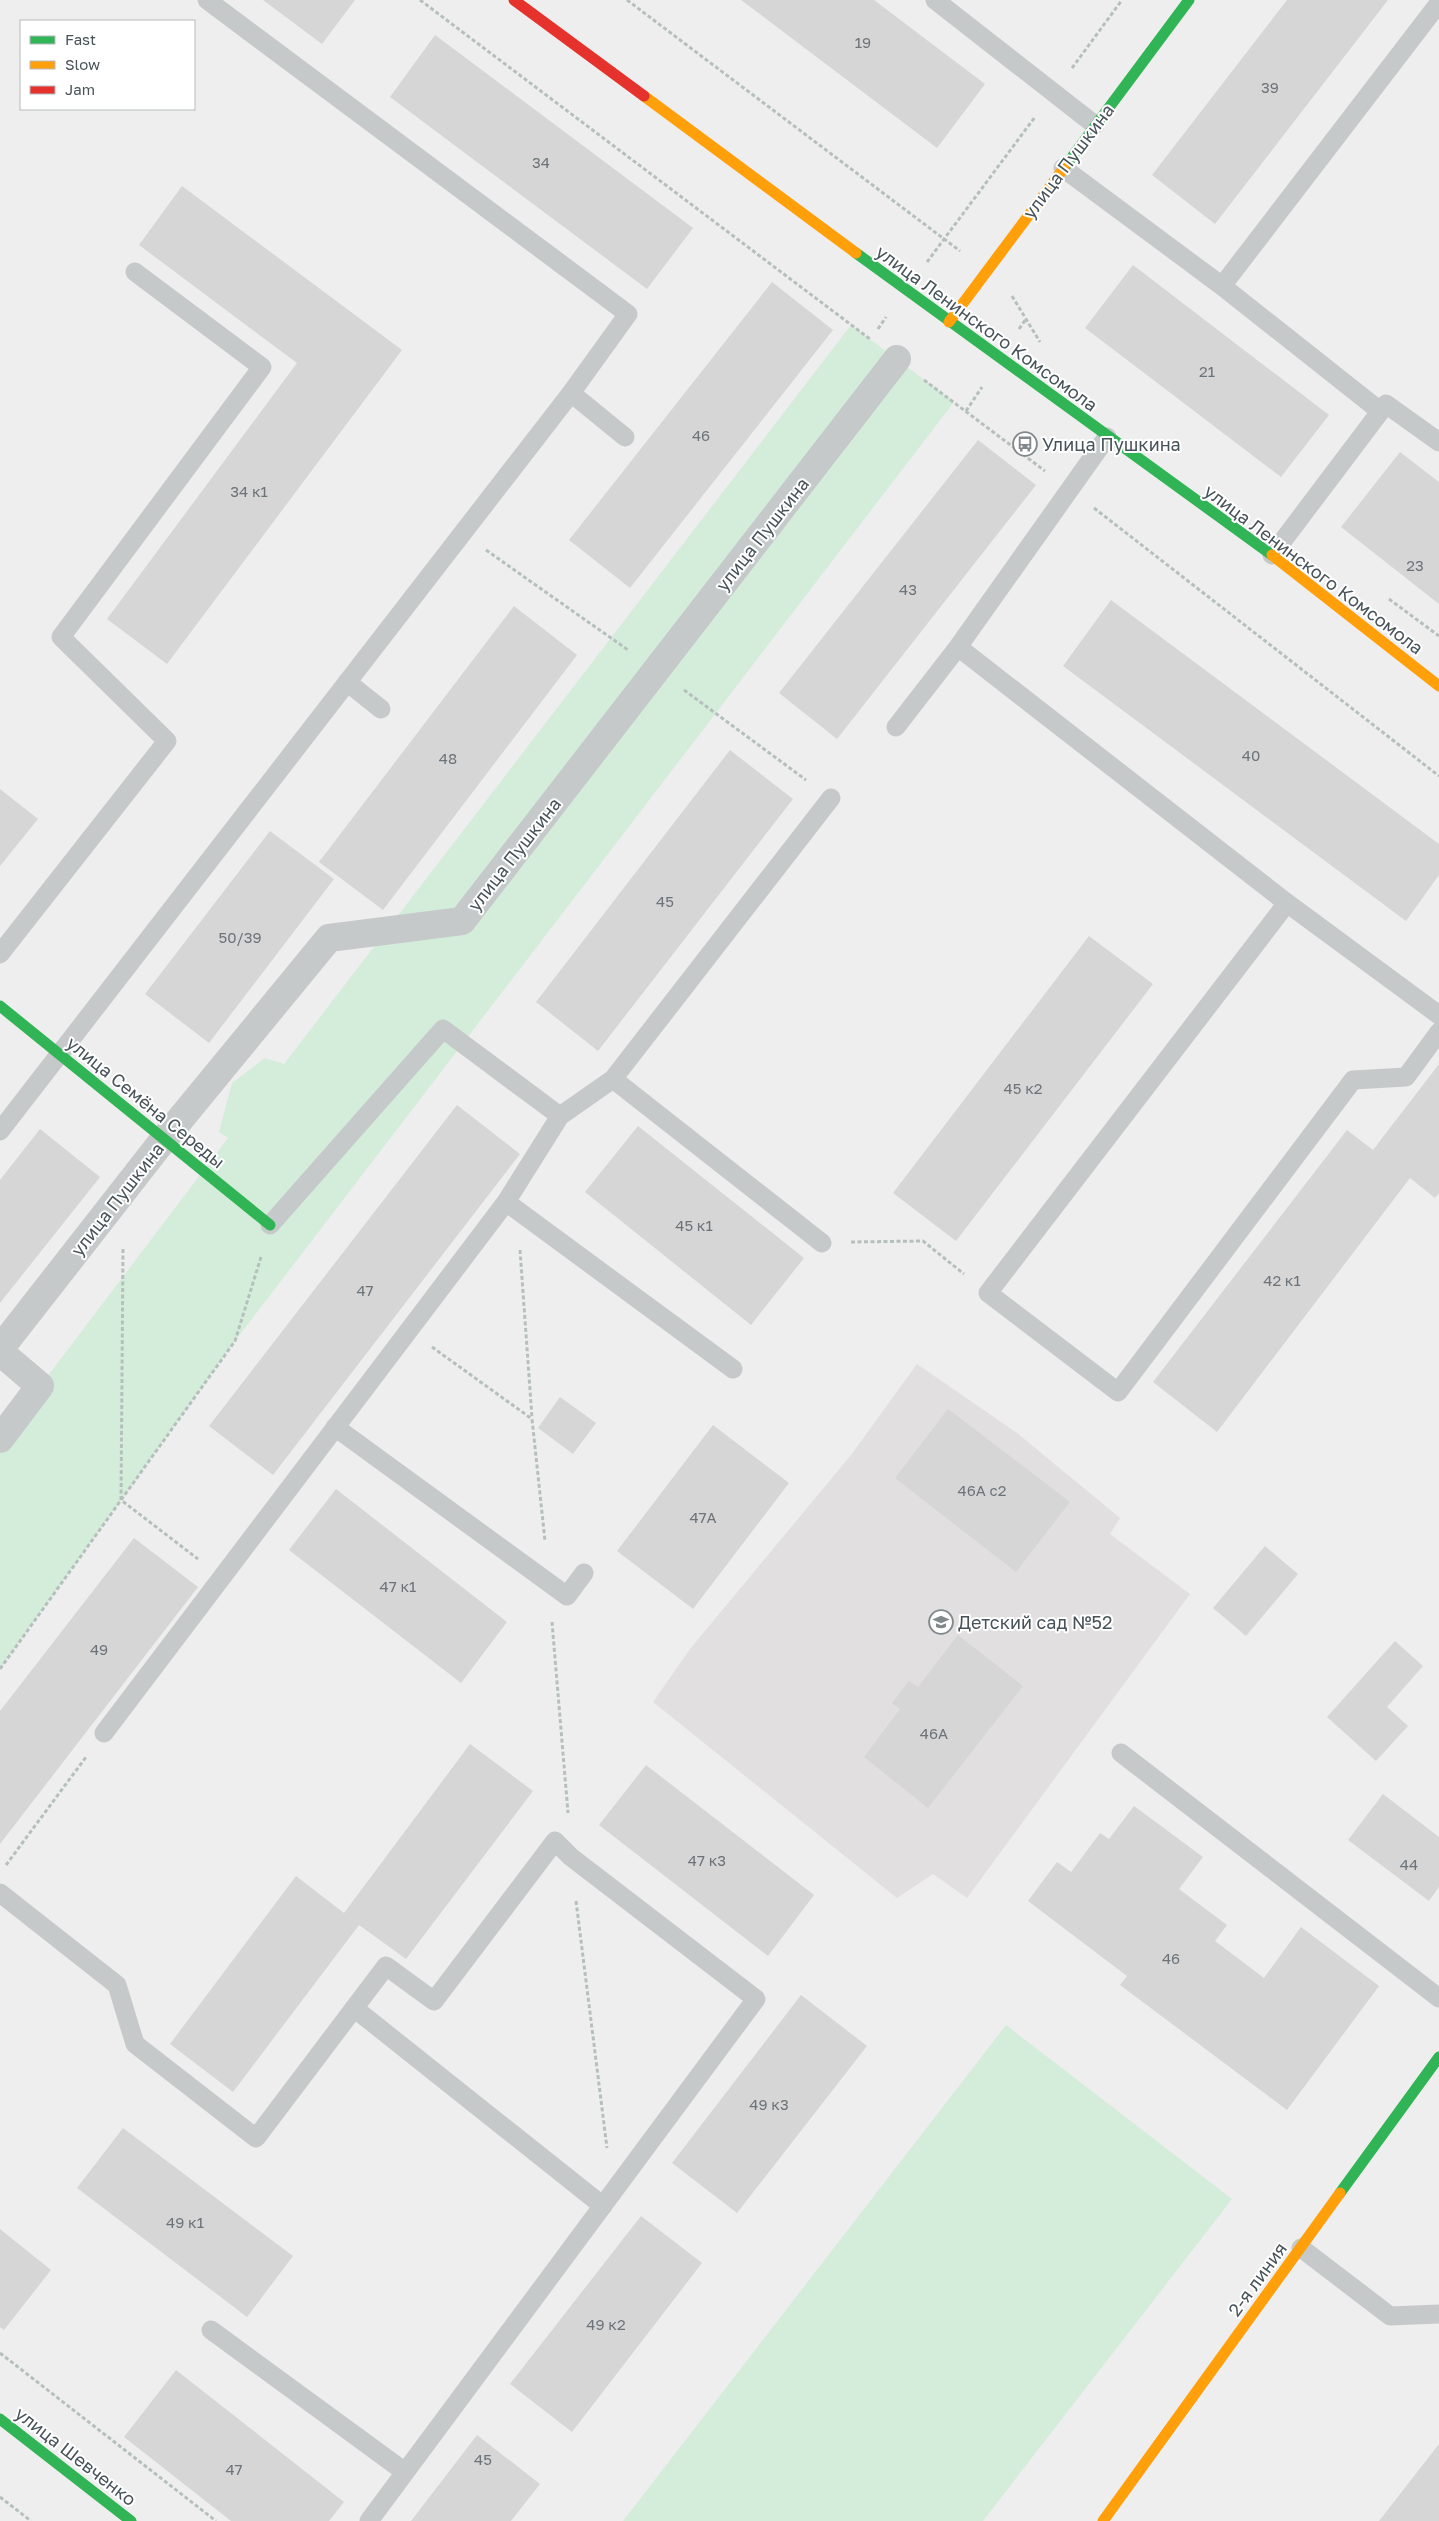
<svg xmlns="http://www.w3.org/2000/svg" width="1439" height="2521" font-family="'Golos Text',sans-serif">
	<rect width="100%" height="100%" fill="#efeeee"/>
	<path fill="#e1dfdf" d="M917 1364 1017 1433 1120 1518 1110 1534 1190 1594 967 1898 933 1874 897 1898 653 1702 690 1649 851 1455Z"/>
	<path fill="#d4ecda" d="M851 325 954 402 235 1341 0 1669V1439L228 1138 219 1132 232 1083 265 1058 284 1064Z
		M1006 2025 1232 2199 983 2521H623Z"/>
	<path fill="#d6d6d7" d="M263 0H355L322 44Z
		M741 0H874L985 84 937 148Z
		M1287 0H1388L1215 224 1152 175Z
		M435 35 693 228 647 289 390 97Z
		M182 186 402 350 167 664 107 619 297 363 139 245Z
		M1133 265 1329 415 1281 477 1085 328Z
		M772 282 833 330 630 588 569 540Z
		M978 440 1036 485 837 739 779 693Z
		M1400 452 1439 482V604L1341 527Z
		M1111 600 1439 844V875L1406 921 1063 666Z
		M514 606 577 655 383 910 319 862Z
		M730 750 793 799 598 1051 536 1002Z
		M0 789 38 819 0 866Z
		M270 831 334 879 209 1043 145 994Z
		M1089 936 1153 984 956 1241 893 1193Z
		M1439 1064V1193L1435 1198 1410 1178 1217 1432 1153 1382 1347 1130 1373 1150Z
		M457 1105 520 1154 273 1475 209 1426Z
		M638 1126 804 1258 751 1325 585 1192Z
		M40 1129 100 1177 0 1303V1180Z
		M560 1397 596 1423 573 1454 538 1428Z
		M948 1409 1070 1502 1016 1572 895 1478Z
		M713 1425 789 1483 693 1609 617 1551Z
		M336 1489 507 1622 461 1683 289 1550Z
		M134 1538 198 1587 0 1844V1711Z
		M1265 1546 1298 1574 1246 1636 1213 1608Z
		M958 1635 1023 1686 928 1808 864 1757 900 1709 892 1703 909 1681 918 1687Z
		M1395 1641 1423 1666 1387 1707 1408 1726 1376 1761 1327 1717Z
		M470 1744 533 1791 406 1959 359 1925 233 2092 170 2044 296 1876 344 1913Z
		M646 1765 814 1895 768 1956 599 1825Z
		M1383 1794 1439 1837V1887L1429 1901 1348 1840Z
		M1134 1806 1203 1857 1179 1889 1227 1925 1215 1941 1264 1978 1301 1927 1379 1986 1287 2110 1120 1985 1127 1976 1028 1901 1057 1862 1071 1872 1100 1833 1109 1839Z
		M801 1995 867 2046 737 2213 672 2163Z
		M123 2128 293 2256 247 2317 77 2188Z
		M641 2216 702 2263 572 2432 510 2384Z
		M0 2229 51 2270 4 2330 0 2327Z
		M176 2370 344 2502 329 2521H231L124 2437Z
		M477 2435 540 2484 511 2521H411Z
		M1439 2444V2521H1379Z"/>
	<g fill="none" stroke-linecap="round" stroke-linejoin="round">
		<path stroke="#b5c0bc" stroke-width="3" stroke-dasharray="4 2.5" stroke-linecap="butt" d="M420 0 870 339
			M627 0 960 251
			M1072 68 1122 0
			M927 262 1035 117
			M1012 296 1040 342
			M878 329 886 317
			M1019 329 1026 319
			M924 380 1045 471
			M966 411 982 387
			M1094 508 1439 776
			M486 550 628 650
			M1389 599 1439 636
			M684 690 806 780
			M851 1242 923 1241 964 1274
			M123 1249 121 1500 198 1559
			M520 1250 532 1418
			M432 1347 532 1419 545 1541
			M552 1622 568 1813
			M0 1669 235 1341 261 1257
			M6 1865 86 1757
			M576 1901 607 2148
			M0 2353 216 2521
			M0 2497 31 2521"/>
		<path stroke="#c5c9ca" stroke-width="19" d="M935 0 1095 125
			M1063 168 1222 286 1380 411
			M1222 286 1439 3
			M571 393 625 437
			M1272 555 1386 404 1439 442
			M958 647 1287 903 1439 1015
			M347 682 381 709
			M896 727 958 647 1107 437
			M1287 903 988 1293 1118 1392 1353 1080 1406 1077 1439 1032
			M0 954 167 741 61 637 262 367 135 272
			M613 1079 822 1243
			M0 1131 571 393 628 314 207 0
			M506 1202 733 1369
			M270 1225 443 1029 560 1116 613 1079 831 798
			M335 1427 567 1596 584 1573
			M104 1733 506 1202 560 1116
			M1121 1753 1439 1998
			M0 1893 117 1985 135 2044 256 2138 386 1966 434 2001 555 1841 571 1857 756 1999 369 2521
			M354 2008 603 2206
			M1301 2248 1390 2316 1439 2314
			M211 2330 405 2472"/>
		<path stroke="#c5c9ca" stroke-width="28" d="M0 1349 164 1139 329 938 462 921 897 359
			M0 1352 40 1386 0 1439"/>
		<path stroke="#30b455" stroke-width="11" d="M1064 168 1189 0
			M856 253 1272 555
			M0 1006 270 1225
			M1340 2193 1439 2057
			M0 2419 131 2521"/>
		<path stroke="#ff9f0a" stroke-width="11" d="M644 96 856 253
			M949 322 1064 168
			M1272 555 1439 686
			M1103 2521 1340 2193"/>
		<path stroke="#e5322d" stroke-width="11" d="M514 0 644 96"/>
	</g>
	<defs>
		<g id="bus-ring" transform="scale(1.25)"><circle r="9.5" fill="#fff" stroke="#82898d" stroke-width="1.5"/><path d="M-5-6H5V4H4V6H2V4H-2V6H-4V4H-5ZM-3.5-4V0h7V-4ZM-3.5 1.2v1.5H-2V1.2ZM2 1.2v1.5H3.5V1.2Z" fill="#82898d"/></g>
		<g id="school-ring" transform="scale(1.25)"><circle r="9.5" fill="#fff" stroke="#82898d" stroke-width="1.5"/><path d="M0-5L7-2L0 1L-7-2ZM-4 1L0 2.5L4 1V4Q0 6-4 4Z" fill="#82898d"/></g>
	</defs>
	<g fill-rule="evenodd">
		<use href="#bus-ring" x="1025" y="444"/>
		<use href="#school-ring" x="941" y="1622"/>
	</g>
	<g text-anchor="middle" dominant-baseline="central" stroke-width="4" stroke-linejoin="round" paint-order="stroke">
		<g font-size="15" fill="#6c7479">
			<text x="863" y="42">19</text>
			<text x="1270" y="87">39</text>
			<text x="541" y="162">34</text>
			<text x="1207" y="371">21</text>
			<text x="701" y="435">46</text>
			<text x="249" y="491">34 к1</text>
			<text x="1415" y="565">23</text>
			<text x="908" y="589">43</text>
			<text x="1251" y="755">40</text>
			<text x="448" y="758">48</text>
			<text x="665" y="901">45</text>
			<text x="240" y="937">50/39</text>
			<text x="1023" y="1088">45 к2</text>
			<text x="694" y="1225">45 к1</text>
			<text x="1282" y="1280">42 к1</text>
			<text x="365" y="1290">47</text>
			<text x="982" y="1490">46А с2</text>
			<text x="703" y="1517">47А</text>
			<text x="398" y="1586">47 к1</text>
			<text x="99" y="1649">49</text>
			<text x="934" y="1733">46А</text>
			<text x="707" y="1860">47 к3</text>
			<text x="1409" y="1864">44</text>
			<text x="1171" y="1958">46</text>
			<text x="769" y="2104">49 к3</text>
			<text x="185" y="2222">49 к1</text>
			<text x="606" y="2324">49 к2</text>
			<text x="483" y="2459">45</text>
			<text x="234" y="2469">47</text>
		</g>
		<g font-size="18" fill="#475359" stroke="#fff">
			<text transform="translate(1068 161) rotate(-53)">улица Пушкина</text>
			<text transform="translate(987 328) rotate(36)">улица Ленинского Комсомола</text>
			<text transform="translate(762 534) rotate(-52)">улица Пушкина</text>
			<text transform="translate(1314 569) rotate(37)">улица Ленинского Комсомола</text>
			<text transform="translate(514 854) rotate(-52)">улица Пушкина</text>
			<text transform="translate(146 1102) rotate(39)">улица Семёна Середы</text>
			<text transform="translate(117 1199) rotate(-52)">улица Пушкина</text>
			<text transform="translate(1257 2279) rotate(-54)">2-я линия</text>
			<text transform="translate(76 2456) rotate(38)">улица Шевченко</text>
		</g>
		<g font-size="18" fill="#475359" stroke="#fff" text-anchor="start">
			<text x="1042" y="444">Улица Пушкина</text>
			<text x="958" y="1622">Детский сад №52</text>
		</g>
	</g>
	<rect x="20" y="20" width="175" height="90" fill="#ffffff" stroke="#b5babd"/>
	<rect x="30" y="36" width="25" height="8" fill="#30b455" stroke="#b5babd"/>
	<text x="65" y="45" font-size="15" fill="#475359">Fast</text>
	<rect x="30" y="61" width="25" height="8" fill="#ff9f0a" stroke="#b5babd"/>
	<text x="65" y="70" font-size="15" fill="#475359">Slow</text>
	<rect x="30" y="86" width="25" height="8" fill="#e5322d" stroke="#b5babd"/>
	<text x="65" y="95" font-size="15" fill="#475359">Jam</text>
</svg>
